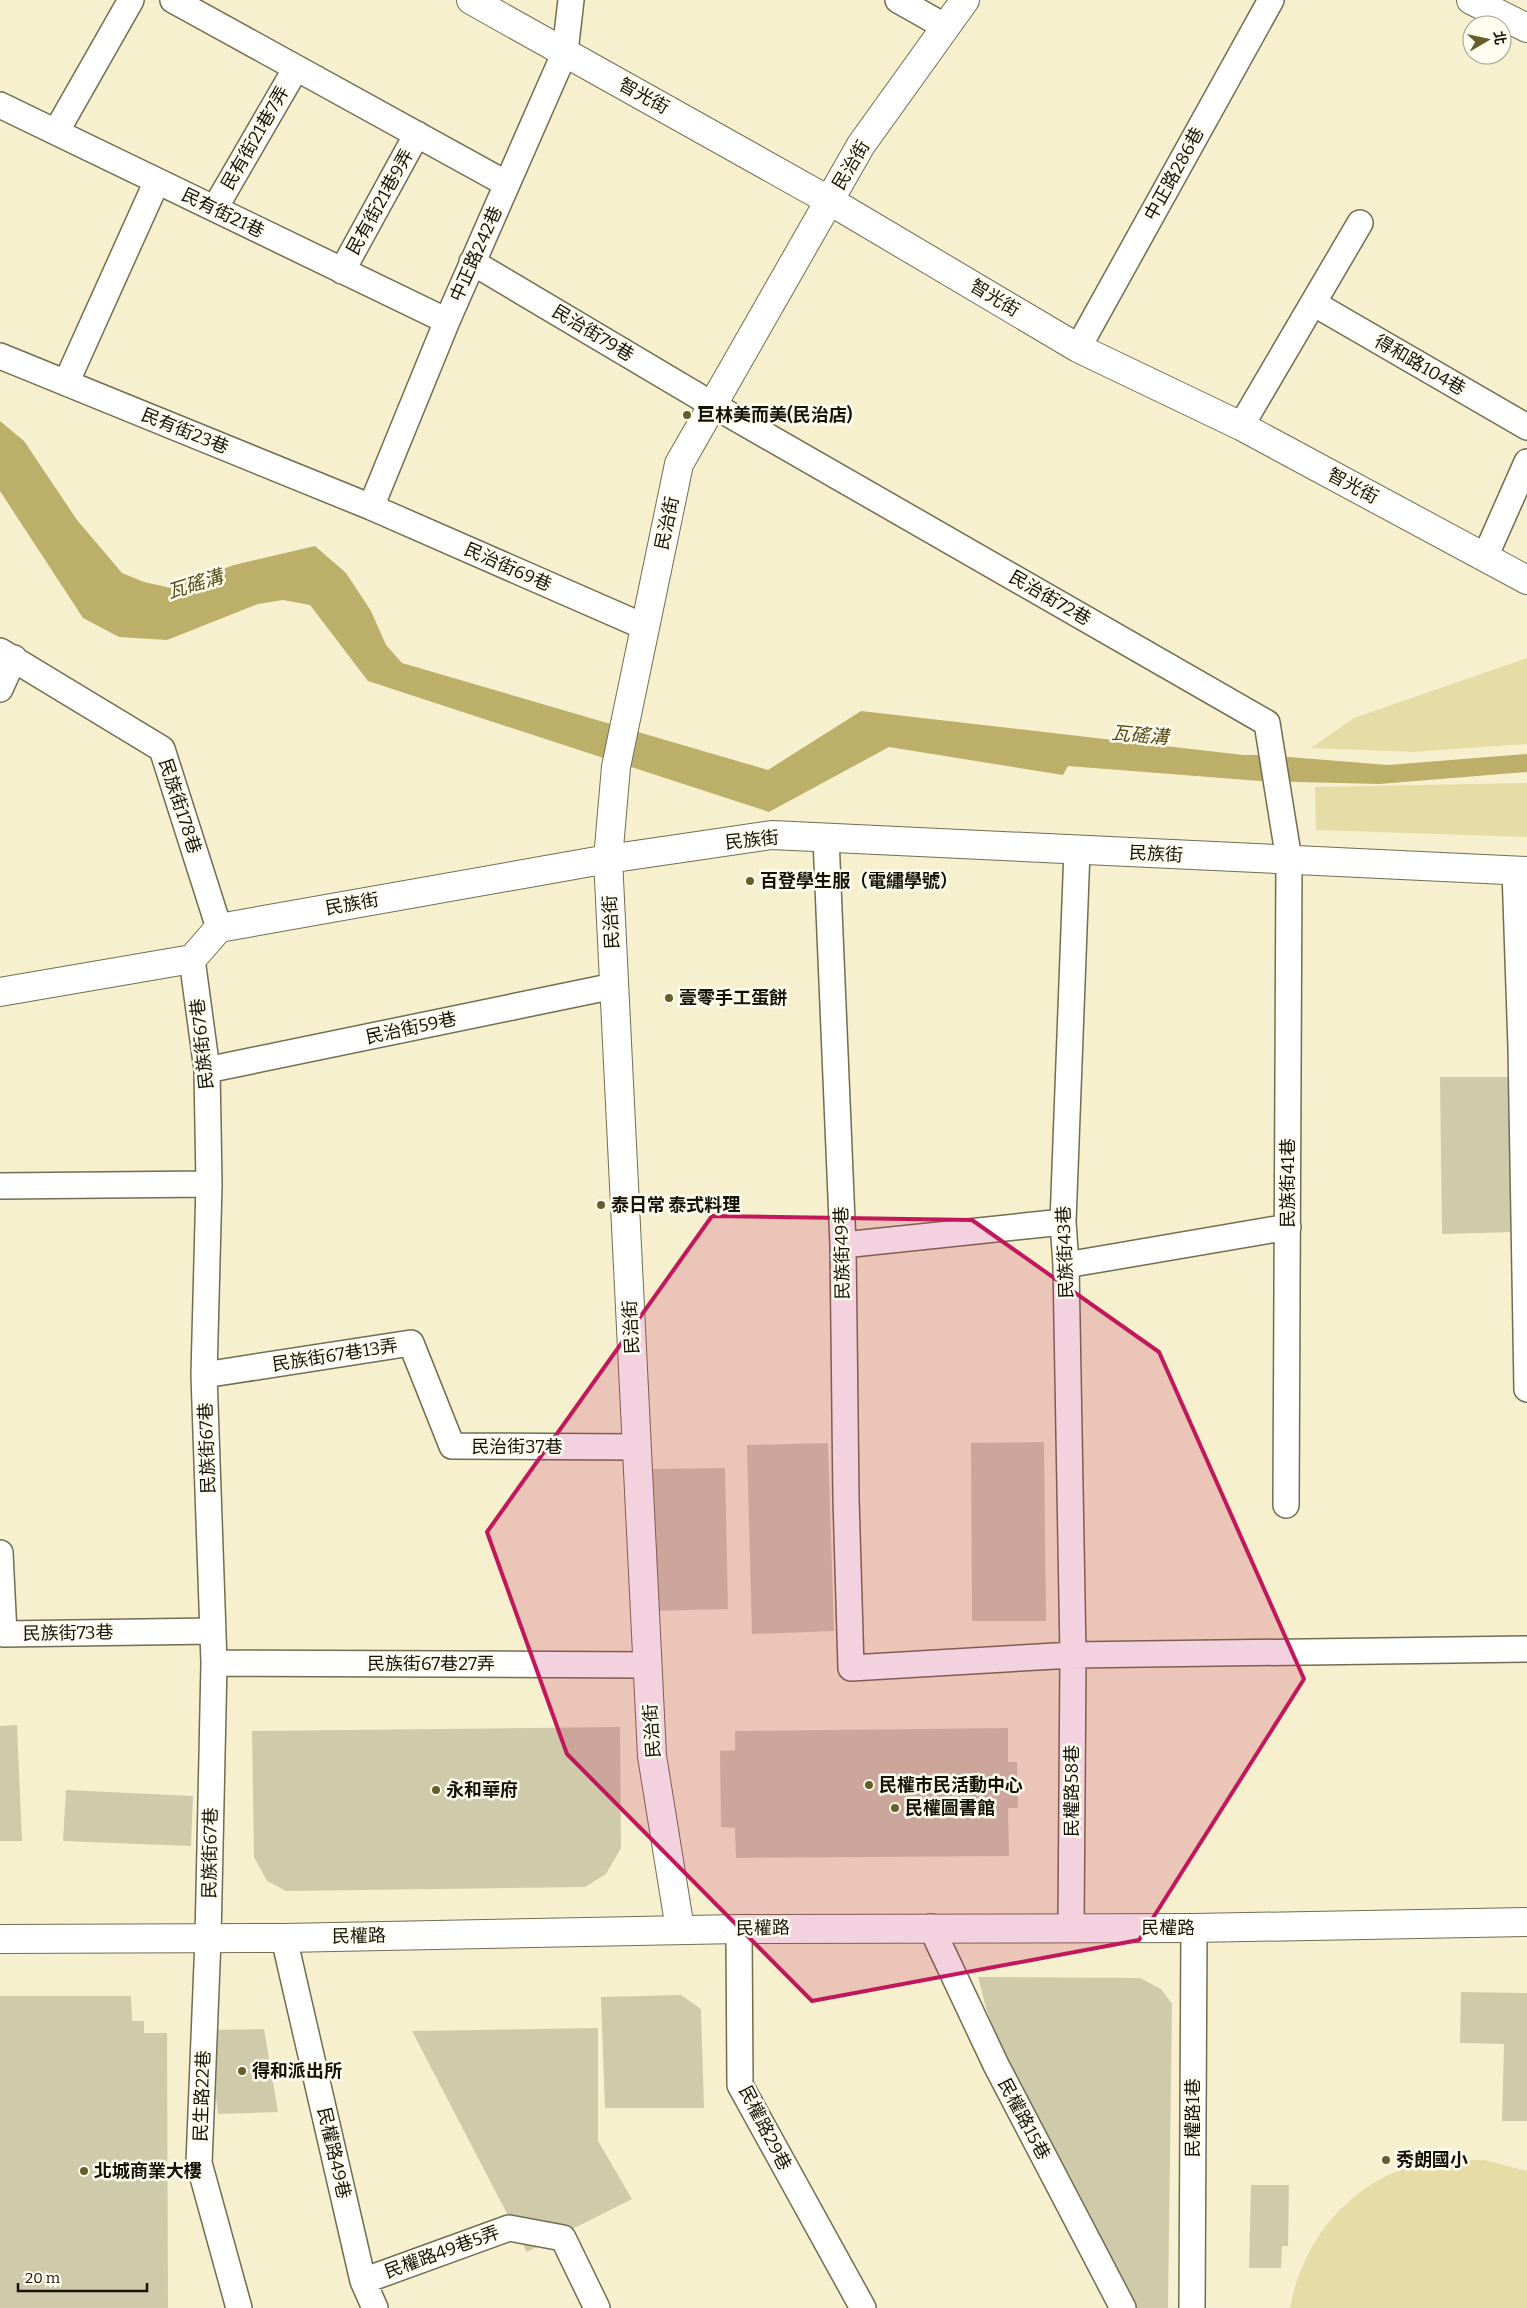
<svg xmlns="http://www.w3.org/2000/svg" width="1527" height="2308" font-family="Bitter,'Noto Sans TC',serif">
	<rect width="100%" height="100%" fill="#f6f0cf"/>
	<path fill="#e6dca6" d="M1527 658V744L1413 752 1311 748 1354 718Z
		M1527 783V837L1316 830 1315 787Z
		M1484 2160 1527 2171V2308H1290C1302 2240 1351 2181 1419 2164 1440 2159 1462 2160 1484 2160Z"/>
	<path fill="#bcaf69" d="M0 421 24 441 77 520 122 573 144 582 171 588 234 565 315 546 346 573 371 611 386 645 402 663 768 770 861 711 1243 755H1263L1388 765 1527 754V772L1379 784 1260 781 1068 766 1063 775 889 747 769 812 368 681 310 605 283 600 258 604 167 640 119 637 83 618 0 491Z"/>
	<path fill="#cfcaaa" d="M1440 1077H1515L1516 1232 1442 1234Z
		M1044 1442 1046 1621H972L971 1443Z
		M828 1443 834 1631 752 1634 747 1445Z
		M725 1468 728 1609 653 1611 651 1469Z
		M17 1725 22 1841H0V1726Z
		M620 1727 621 1848 606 1874 585 1887 286 1891 267 1881 254 1857 252 1731Z
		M1008 1728V1762H1017L1018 1808H1008L1009 1856 736 1858 735 1828 721 1827 720 1751 735 1750V1731Z
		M66 1790 193 1796 191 1846 63 1841Z
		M978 1977 1140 1978 1161 1989 1172 2004 1168 2308H1135L1016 2089 986 2008Z
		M1461 1992 1527 1993V2121H1502L1504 2044 1460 2043Z
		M681 1995 701 2009 704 2108H605L601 1997Z
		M0 1996H131L132 2021H144V2033H167L168 2308H0Z
		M598 2028V2141L632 2199 527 2252 412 2031Z
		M264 2029 278 2112 218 2114 208 2030Z
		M1251 2185H1289L1288 2246H1282L1281 2268H1249Z"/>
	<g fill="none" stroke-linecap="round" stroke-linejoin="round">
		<g stroke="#726d50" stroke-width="28">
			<path id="service" d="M173 0 507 184
				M898 0 946 27
				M0 105 447 321
				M56 132 131 0
				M215 208 296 68
				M472 262 713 405 1267 723 1289 860 1286 1505
				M342 271 417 134
				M1313 303 1527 427
				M1078 348 1271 0
				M0 356 371 507 645 627
				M66 383 157 181
				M1241 426 1360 223
				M371 507 447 321 565 52 571 0
				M1485 557 1527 462
				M0 651 162 749 219 928
				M0 689 14 658
				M826 838 843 1245 846 1499 851 1668 1073 1655 1527 1649
				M1515 870 1521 1047 1527 1389
				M192 959 207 1070 209 1184 204 1375 214 1663 208 1939 199 2163 239 2308
				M207 1070 614 986
				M0 1186 209 1184
				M843 1245 1063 1222
				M1066 1265 1288 1227
				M204 1375 411 1343 452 1446 637 1447
				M0 1553 4 1634 213 1631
				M214 1663 648 1665
				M931 1927 996 2065 1123 2308
				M1071 1927 1073 1655 1066 1265 1063 1222 1077 850
				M739 1929 740 2085 863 2308
				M284 1938 363 2281 375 2308
				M363 2281 509 2228 563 2238 597 2308
				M1192 2308 1194 1928"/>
		</g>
		<g stroke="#726d50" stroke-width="30">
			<path id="minor" d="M471 0 830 201 1078 348 1241 426 1527 580
				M0 992 192 959 219 928 608 859 772 835 1527 871
				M680 1929 652 1756 608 859 616 767 679 464 861 145 965 0
				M0 1939 284 1938 739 1929 1194 1928 1527 1922"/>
		</g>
		<g stroke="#726d50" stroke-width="30">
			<path id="tertiary" d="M1471 0 1527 28"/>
		</g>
		<use href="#service" stroke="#fff" stroke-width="25"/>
		<use href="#minor" stroke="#fff" stroke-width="28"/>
		<use href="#tertiary" stroke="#fff" stroke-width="28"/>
	</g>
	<path fill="#c2185b" fill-opacity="0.2" stroke="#c2185b" stroke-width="4" stroke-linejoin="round" d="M712 1216 972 1220 1159 1352 1304 1679 1139 1940 812 2001 567 1754 487 1532Z"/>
	<g fill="#675d2a" stroke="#fffdf0" stroke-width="2">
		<circle cx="687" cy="415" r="5"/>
		<circle cx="750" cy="881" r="5"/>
		<circle cx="669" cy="998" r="5"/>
		<circle cx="601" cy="1205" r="5"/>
		<circle cx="869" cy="1785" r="5"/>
		<circle cx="436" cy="1790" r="5"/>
		<circle cx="895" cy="1808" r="5"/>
		<circle cx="242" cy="2071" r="5"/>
		<circle cx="1386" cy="2160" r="5"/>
		<circle cx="84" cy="2171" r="5"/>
	</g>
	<g text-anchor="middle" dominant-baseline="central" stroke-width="5" stroke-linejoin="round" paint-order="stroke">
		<g font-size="18" fill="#151307" stroke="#fffdf0">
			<text transform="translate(644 96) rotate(29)">智光街</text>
			<text transform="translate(255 138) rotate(-60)">民有街21巷7弄</text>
			<text transform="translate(851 165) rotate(-59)">民治街</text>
			<text transform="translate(1174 174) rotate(-61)">中正路286巷</text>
			<text transform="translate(380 202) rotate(-61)">民有街21巷9弄</text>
			<text transform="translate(223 213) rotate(26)">民有街21巷</text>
			<text transform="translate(476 254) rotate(-66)">中正路242巷</text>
			<text transform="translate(995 298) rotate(31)">智光街</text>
			<text transform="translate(593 333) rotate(31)">民治街79巷</text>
			<text transform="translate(1420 365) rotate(30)">得和路104巷</text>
			<text transform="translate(185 431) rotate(22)">民有街23巷</text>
			<text transform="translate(1353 486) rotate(28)">智光街</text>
			<text transform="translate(667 523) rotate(-78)">民治街</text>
			<text transform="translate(508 567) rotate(24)">民治街69巷</text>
			<text transform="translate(1050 598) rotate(30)">民治街72巷</text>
			<text transform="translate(180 806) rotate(72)">民族街178巷</text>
			<text transform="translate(752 840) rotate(-6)">民族街</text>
			<text transform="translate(1156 854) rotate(3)">民族街</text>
			<text transform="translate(352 904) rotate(-10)">民族街</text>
			<text transform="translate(611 922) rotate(-93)">民治街</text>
			<text transform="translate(411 1028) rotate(-12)">民治街59巷</text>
			<text transform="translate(202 1044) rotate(-96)">民族街67巷</text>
			<text transform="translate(1288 1183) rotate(-90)">民族街41巷</text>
			<text transform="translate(1065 1252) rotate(-92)">民族街43巷</text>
			<text transform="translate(842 1253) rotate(-91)">民族街49巷</text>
			<text transform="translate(631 1327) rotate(-93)">民治街</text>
			<text transform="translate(335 1355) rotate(-9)">民族街67巷13弄</text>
			<text x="517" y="1447">民治街37巷</text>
			<text transform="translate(207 1448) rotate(-92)">民族街67巷</text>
			<text transform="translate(68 1633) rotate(-1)">民族街73巷</text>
			<text x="431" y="1664">民族街67巷27弄</text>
			<text transform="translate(652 1731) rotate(-94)">民治街</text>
			<text transform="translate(1072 1791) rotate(-90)">民權路58巷</text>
			<text transform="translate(210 1853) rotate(-89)">民族街67巷</text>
			<text transform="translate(763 1928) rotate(-1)">民權路</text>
			<text x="1168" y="1928">民權路</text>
			<text transform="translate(359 1936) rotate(-1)">民權路</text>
			<text transform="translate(202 2096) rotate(-88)">民生路22巷</text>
			<text transform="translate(1193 2118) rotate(-90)">民權路1巷</text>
			<text transform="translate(1024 2119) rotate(62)">民權路15巷</text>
			<text transform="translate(765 2128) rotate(63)">民權路29巷</text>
			<text transform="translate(334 2153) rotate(77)">民權路49巷</text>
			<text transform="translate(442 2252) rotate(-20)">民權路49巷5弄</text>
		</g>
		<g font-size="18" font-weight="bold" fill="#151307" stroke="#fffdf0" text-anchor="start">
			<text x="697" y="415">巨林美而美(民治店)</text>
			<text x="760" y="881">百登學生服（電繡學號）</text>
			<text x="679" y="998">壹零手工蛋餅</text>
			<text x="611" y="1205">泰日常 泰式料理</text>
			<text x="879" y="1785">民權市民活動中心</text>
			<text x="446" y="1790">永和華府</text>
			<text x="905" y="1808">民權圖書館</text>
			<text x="252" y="2071">得和派出所</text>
			<text x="1396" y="2160">秀朗國小</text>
			<text x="94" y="2171">北城商業大樓</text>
		</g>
		<g font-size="19" font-style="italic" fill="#564d17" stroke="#fffdf0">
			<text transform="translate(195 584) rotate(-17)">瓦磘溝</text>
			<text transform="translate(1140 735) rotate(5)">瓦磘溝</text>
		</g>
	</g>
	<g transform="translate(1487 40) rotate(81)"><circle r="24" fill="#fffdf0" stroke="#a19f93"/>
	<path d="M0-4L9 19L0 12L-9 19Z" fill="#675d2a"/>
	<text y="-8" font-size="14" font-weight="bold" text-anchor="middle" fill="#151307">北</text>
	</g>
	<path d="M18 2283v8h129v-8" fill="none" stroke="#151307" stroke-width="2.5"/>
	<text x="25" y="2283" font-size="15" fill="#151307" stroke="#fffdf0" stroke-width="4" paint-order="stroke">20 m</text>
</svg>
